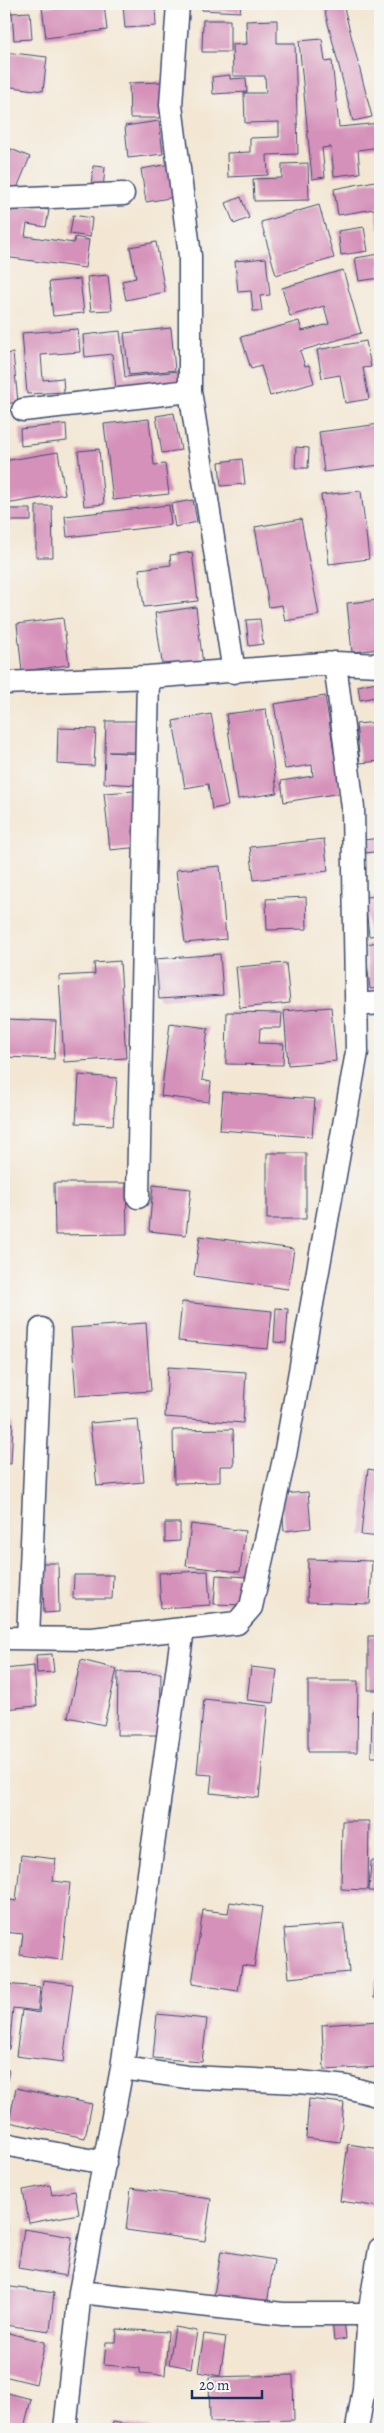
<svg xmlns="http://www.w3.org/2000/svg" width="384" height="2433" font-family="Alegreya,serif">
	<rect width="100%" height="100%" fill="#f6f6f2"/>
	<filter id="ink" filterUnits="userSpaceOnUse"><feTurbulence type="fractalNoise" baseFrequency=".02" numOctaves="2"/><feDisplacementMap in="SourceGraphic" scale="10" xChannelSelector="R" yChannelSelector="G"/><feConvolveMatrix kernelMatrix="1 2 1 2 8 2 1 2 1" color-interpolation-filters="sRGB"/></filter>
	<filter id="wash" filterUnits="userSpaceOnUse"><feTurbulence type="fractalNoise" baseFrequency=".0096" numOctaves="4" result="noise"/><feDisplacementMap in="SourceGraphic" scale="20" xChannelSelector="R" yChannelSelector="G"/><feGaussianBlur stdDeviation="1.12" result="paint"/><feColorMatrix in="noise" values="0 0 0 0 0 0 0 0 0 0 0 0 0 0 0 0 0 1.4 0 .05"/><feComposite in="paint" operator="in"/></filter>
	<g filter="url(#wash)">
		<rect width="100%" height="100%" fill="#f3e7d4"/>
		<g id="blocks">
			<path fill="#d591b9" d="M4 4H8L12 13 4 15Z
				M68 4H104L107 30 46 38 42 7Z
				M155 4 156 26 125 28 123 5Z
				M202 4H241L240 12 202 10Z
				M249 4H302V7L249 5Z
				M323 4H343L372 117 353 121Z
				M30 12 32 39 14 40 12 13Z
				M203 20H230V52H202Z
				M277 20V43H295L298 154 267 155 268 175 228 177 227 153 250 152V138L279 137V122L245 123 244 93H266L265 76H233L232 45 247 44 246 21Z
				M380 29V54H378L375 30Z
				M322 39 325 62 332 61 339 127 380 123V147L358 150 360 173 334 176 331 147 322 148 325 177 312 179 299 41Z
				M4 52 47 57 43 91 4 86Z
				M230 75V79L246 78 247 92 213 94 212 77Z
				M162 82V118H130L129 83Z
				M4 91H7L6 128H4Z
				M159 121 163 154 128 158 125 126Z
				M4 146 30 157 14 195 4 191Z
				M308 163 309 200 254 201 253 179 282 178V164Z
				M170 164 175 197 146 202 141 169Z
				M93 166 105 167 103 190 91 188Z
				M380 180V208L338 215 334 189Z
				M241 197 249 218 234 224 226 203Z
				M10 204 49 210 46 227 27 224 25 236 74 243 75 237 89 240 85 268 4 257Z
				M319 205 334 258 276 275 261 222Z
				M380 210V230H379L376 211Z
				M73 215 92 218 90 237 70 234Z
				M364 227 368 251 341 255 338 231Z
				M156 242 165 292 126 300 122 281 136 278 130 247Z
				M380 254V278L359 281 355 258Z
				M266 258 270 295 260 296 262 311H253L251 291 238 292 235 261Z
				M343 270 361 333 300 351 305 366 309 365 314 383 270 396 261 366 251 369 241 337 299 321 302 331 329 324 324 306 290 316 282 288Z
				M108 275 112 310 91 311 87 277Z
				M80 279 84 313 53 316 49 282Z
				M171 328 175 370 129 375 124 333Z
				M78 329 80 352 41 355 43 380 63 378 64 392 27 394 22 333Z
				M120 331 125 377 179 371 180 382 116 389 112 354 85 357 83 335Z
				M366 341 371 367 363 368 369 399 345 403 340 375 322 378 317 350Z
				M13 353 18 402 4 404V354Z
				M174 413 181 450 162 453 156 416Z
				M149 419 154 465 165 464 169 494 113 500 104 424Z
				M66 424 67 441 21 446 20 429Z
				M380 424V465L324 472 319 432Z
				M296 447 309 448 308 468H295Z
				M99 449 104 504 84 506 78 451Z
				M58 452 65 494 6 504 4 461Z
				M242 459 245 484 221 486 219 462Z
				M361 491 369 559 329 564 321 495Z
				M193 500 197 522 175 527 171 504Z
				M169 505 171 525 67 537 65 516Z
				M36 506H52L53 557H36Z
				M9 509H31V521H9Z
				M301 519 319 615 285 621 282 605 269 607 255 527Z
				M377 549H380V569H379Z
				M192 552 198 601 144 607 139 569 171 565 170 555Z
				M380 600V649L352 652 347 603Z
				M196 607 203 665 163 670 155 613Z
				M63 618 69 665 22 671 17 624Z
				M260 619 263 644 249 646 246 620Z
				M380 681V696L360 700 358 686Z
				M325 696 341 793 284 802 281 781 313 776 312 765 285 769 274 704Z
				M266 709 277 793 238 799 226 714Z
				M211 714 228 806 212 809 208 784 185 788 173 721Z
				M106 721H140V752H109L139 754 137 785 104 783Z
				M380 722V761L360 763 356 724Z
				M58 728 96 729 94 766 57 764Z
				M134 791 140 847 110 850 104 793Z
				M380 838V851L366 853 364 840Z
				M324 839 328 871 254 880 250 847Z
				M220 866 226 939 185 943 176 870Z
				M380 896V935L369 936 365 897Z
				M306 897 307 929 267 930 266 899Z
				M380 942V988L370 989 365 944Z
				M220 954 223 995 159 999 156 959Z
				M120 961 126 1058 64 1062 59 976 95 974 94 963Z
				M286 963 290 1003 240 1008 236 967Z
				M331 1007 336 1061 288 1065 284 1011Z
				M227 1012 282 1013 281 1028H260L259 1043 284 1044 283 1065 226 1064Z
				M7 1019 56 1021 54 1059 5 1057Z
				M170 1023 208 1028 202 1080 211 1082 209 1102 161 1096Z
				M79 1075 117 1078 113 1125 76 1123Z
				M223 1092 315 1099 312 1137 220 1130Z
				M267 1153H306V1219H267Z
				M54 1183H126L127 1234 55 1235Z
				M153 1185 191 1189 186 1235 149 1231Z
				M200 1236 294 1249 288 1289 194 1276Z
				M182 1302 272 1311 268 1349 178 1341Z
				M276 1308 288 1309 286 1343 274 1342Z
				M146 1323 151 1391 76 1396 71 1328Z
				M168 1367 246 1372 243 1423 165 1417Z
				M138 1419 144 1482 97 1486 90 1423Z
				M4 1422 13 1423 11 1464 4 1463Z
				M233 1429 234 1466H220V1482L174 1483 173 1430Z
				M368 1469 380 1471V1537L361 1535Z
				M308 1492 311 1528 284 1531 281 1494Z
				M165 1523H180V1541L165 1542Z
				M191 1524 245 1531 240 1572 186 1566Z
				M308 1559 372 1561 370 1604 307 1602Z
				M42 1563H58L59 1612 44 1613Z
				M208 1571 210 1605 161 1608 159 1573Z
				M74 1575H113L112 1599H73Z
				M216 1575 247 1577 245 1605 214 1604Z
				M368 1636H380V1690H368Z
				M52 1654 54 1672 37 1673 36 1655Z
				M81 1660 117 1669 104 1725 68 1717Z
				M34 1666 37 1706 4 1709V1669Z
				M251 1667 277 1670 273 1703 247 1700Z
				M118 1672 161 1673 160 1735H117Z
				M308 1681H358L357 1752H308Z
				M204 1699 268 1706 259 1798 210 1793 212 1775 197 1774Z
				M372 1711 380 1712V1757H371Z
				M342 1821H369L368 1890 341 1889Z
				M379 1838 380 1891H369L371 1861H378Z
				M21 1855 56 1859 53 1881 70 1883 62 1960 20 1955 23 1934 4 1932V1899L16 1901Z
				M230 1902 263 1907 254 1967 242 1965 238 1991 192 1984 203 1910 228 1913Z
				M344 1924 349 1972 289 1978 284 1929Z
				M43 1980 73 1984 63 2062 16 2056 22 2010 39 2013Z
				M375 1980 380 1981V1999L374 1998Z
				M4 1984 40 1987 38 2011 13 2008 9 2049H4Z
				M157 2014 207 2019 202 2062 153 2058Z
				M379 2021 380 2067 324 2070 322 2025Z
				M4 2069 9 2070 5 2093H4Z
				M16 2088 92 2104 85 2138 9 2122Z
				M309 2099 344 2103 340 2142 306 2138Z
				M348 2144 380 2149V2207L340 2201Z
				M50 2185 52 2195 75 2191 79 2214 29 2223 23 2190Z
				M4 2186H9L5 2263H4Z
				M131 2188 211 2199 205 2241 126 2230Z
				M24 2229 72 2237 66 2276 18 2268Z
				M221 2251 274 2260 267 2304 214 2295Z
				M4 2286 54 2293 50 2331 4 2325Z
				M344 2319 346 2339 334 2341 332 2320Z
				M377 2326H380V2363H379Z
				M175 2327 197 2331 191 2368 169 2364Z
				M117 2329 168 2332 165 2375 140 2373V2368L104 2365 106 2342H116Z
				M4 2332 45 2342 36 2384 4 2376Z
				M204 2334 226 2337 220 2376 198 2372Z
				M293 2375 294 2420 210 2422 209 2377Z
				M4 2392 31 2399 24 2429H4Z
				M113 2422 150 2428V2429H112Z"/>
		</g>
	</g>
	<g filter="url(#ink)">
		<use href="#blocks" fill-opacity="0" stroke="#3b4b70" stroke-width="1"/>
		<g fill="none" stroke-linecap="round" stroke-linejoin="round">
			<g stroke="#3b4b70" stroke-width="25">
				<path id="minor" d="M178 4 171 105 190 256V391L234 672
					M4 199 123 194
					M23 410 190 391
					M4 683 148 677 335 663 380 665
					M357 1005 380 1003
					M138 1197 148 677
					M4 1638 92 1639 237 1623 251 1607 285 1455 357 1052 353 808 335 663
					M28 1638 41 1329
					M122 2068 187 2077 299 2082 347 2087 380 2096
					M4 2144 105 2163
					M80 2292 283 2314H369
					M65 2429 80 2292 122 2068 183 1629
					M357 2429 364 2388 369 2314 380 2249"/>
			</g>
			<use href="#minor" stroke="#fff" stroke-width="22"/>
		</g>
	</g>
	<rect width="384" height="2433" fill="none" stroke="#f6f6f2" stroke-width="20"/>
	<path d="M192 2390v8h70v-8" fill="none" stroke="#1b2f5e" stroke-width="2.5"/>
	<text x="199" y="2390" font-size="15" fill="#1b2f5e" stroke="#f6f6f2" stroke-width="4" paint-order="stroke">20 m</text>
</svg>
